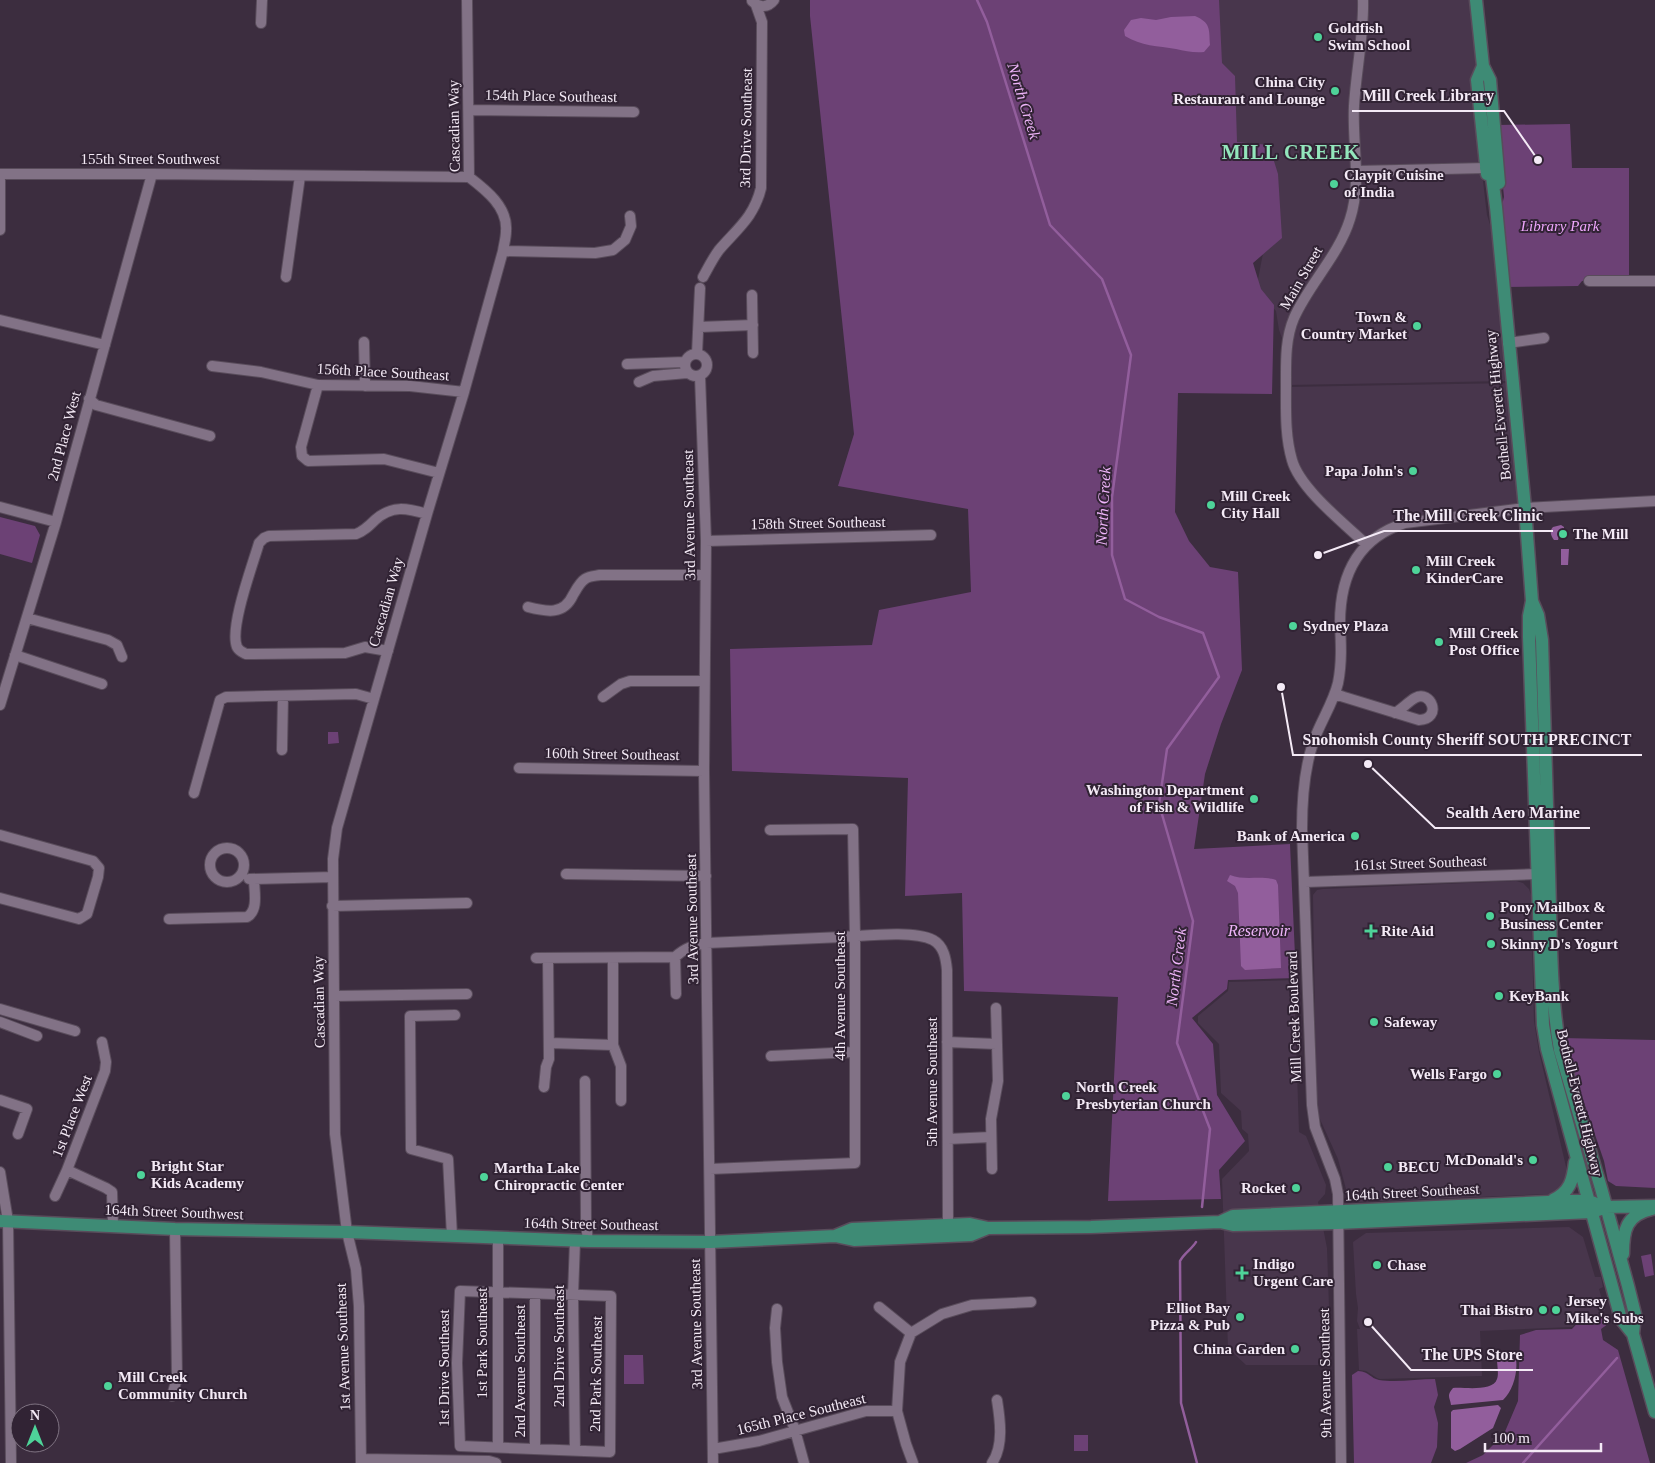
<svg xmlns="http://www.w3.org/2000/svg" width="1655" height="1463" font-family="'Times New Roman',serif">
	<rect width="100%" height="100%" fill="#3c2d3f"/>
	<path fill="#48364c" d="M1211 0H1471L1476 59 1472 88 1487 215 1493 234 1507 381 1288 385 1289 356 1279 330 1276 311 1256 290 1264 248 1220 136Z
		M1512 383 1525 508 1415 521 1367 545 1309 490 1293 462 1286 387Z
		M1516 881 1523 883 1529 889 1531 895 1534 1021 1539 1052 1568 1175 1561 1190 1550 1194 1356 1202 1350 1198 1346 1189 1338 1159 1319 1117 1318 1110 1316 1086 1313 895 1317 890 1323 889Z
		M1294 980 1299 1132 1306 1136 1326 1185 1325 1194 1318 1202 1327 1248 1331 1365H1246L1228 1348 1222 1179 1249 1151 1248 1134 1242 1129 1241 1111 1221 1093 1219 1044 1198 1023V1016L1228 991 1229 982Z
		M1569 1227 1583 1237 1595 1277H1601L1603 1287 1599 1289 1605 1310 1600 1312 1599 1314 1583 1317 1572 1327 1480 1331 1482 1376 1380 1379 1377 1378 1366 1371 1359 1370 1357 1329H1360L1357 1321 1358 1308 1356 1294 1353 1242 1366 1233Z"/>
	<path fill="#6c4175" d="M810 0H1219L1222 63 1235 76 1237 142 1269 145 1278 174 1282 238 1253 263 1261 289 1274 305 1272 394 1178 393 1175 512 1189 541 1210 567 1238 572 1242 670 1221 724 1205 774 1194 849 1290 844 1296 978 1228 980 1227 989 1192 1018 1213 1044 1217 1095 1245 1141 1219 1170 1221 1199 1108 1201 1118 997 964 991 962 893 905 896 908 778 732 771 730 649 872 645 879 610 971 592 968 509 838 486 854 434 810 16Z
		M1570 124 1572 168H1629V278L1582 281 1578 286 1505 287 1501 209 1504 197 1497 125Z
		M0 517 35 526 40 535 32 563 0 554Z
		M328 732H338L339 743 328 744Z
		M1562 1038 1655 1040V1188L1616 1186 1608 1181 1604 1161Z
		M1651 1254 1654 1275 1645 1277 1641 1256Z
		M1600 1314 1606 1315 1608 1324 1601 1329 1603 1340 1618 1350 1650 1463H1466L1483 1455 1504 1434 1518 1401 1520 1335 1536 1330 1572 1329C1581 1319 1588 1317 1600 1314Z
		M624 1355H643L644 1384H624Z
		M1358 1371C1370 1372 1370 1378 1379 1380 1396 1383 1417 1379 1435 1379L1438 1395 1434 1407 1438 1423 1437 1447 1431 1463H1354L1352 1375Z
		M1074 1435H1088V1451H1074Z"/>
	<path fill="#925e9c" d="M1195 16C1211 23 1209 29 1210 45L1204 52C1194 53 1185 51 1176 49 1158 46 1141 46 1125 36L1124 30 1131 20 1141 18 1156 20 1171 17Z
		M1561 525 1564 527V530L1561 529 1558 540H1554C1551 536 1549 531 1553 527Z
		M1561 549H1569L1568 565H1561Z
		M1230 875C1245 881 1261 875 1276 880L1278 885 1281 968 1245 970 1241 966 1238 893 1235 886 1227 881Z
		M1508 1354 1516 1359C1518 1372 1513 1391 1503 1400L1451 1405C1450 1397 1446 1396 1453 1388 1465 1387 1493 1392 1497 1379 1499 1374 1497 1365 1497 1359L1501 1355Z
		M1498 1405 1501 1408 1493 1428 1460 1449 1455 1451 1451 1448V1412L1453 1410Z"/>
	<g fill="none" stroke-linecap="round" stroke-linejoin="round">
		<path stroke="#925e9c" stroke-width="2.5" d="M977 0 987 22 1050 225 1102 279 1131 355 1112 497V555L1125 599 1159 617 1203 633 1219 677 1167 749 1159 804 1193 921 1177 1043 1210 1129 1202 1207
			M1196 1242C1192 1249 1184 1253 1180 1261L1181 1403 1197 1463
			M1523 1463 1617 1358"/>
		<g stroke="#594c5b" stroke-width="12">
			<path id="minor" d="M467 0 469 177
				M1363 0C1364 35 1356 71 1354 106 1352 144 1362 182 1350 219 1339 255 1309 284 1294 318 1285 339 1286 363 1286 385 1286 411 1285 436 1292 460 1300 489 1345 524 1367 545
				M752 1C759 8 768 8 774 0
				M261 23 262 0
				M469 110 634 112
				M1356 171 1486 168
				M0 174H152L469 177
				M0 180V230
				M503 251 595 253 613 250 625 240 631 226 630 216
				M286 277 300 176
				M703 277C708 268 713 258 719 250 738 228 754 217 761 188L762 22 756 5
				M1589 281H1655
				M752 295 753 353
				M0 320 105 345
				M699 327 753 325
				M364 342 365 386
				M1508 343 1544 338
				M685 365a11 11 0 1 1 22 0a11 11 0 1 1-22 0Z
				M697 354 700 288
				M627 364 685 362
				M212 366 261 372 318 385 410 386 464 392
				M700 376 706 541 704 771 713 1463
				M639 382 653 376 687 373
				M318 385 301 447 302 456 308 461 384 459 439 473
				M89 399 96 405 210 436
				M0 507 56 522
				M706 541 931 535
				M528 607C547 612 564 615 573 595 576 590 580 582 585 579 589 576 595 576 600 575H705
				M27 618 108 640 117 645 122 657
				M388 651 365 647 345 653 246 654C242 652 239 651 237 647 229 628 253 564 259 543L264 538 269 536 356 534C364 531 369 526 375 520 392 505 406 508 427 514
				M15 655 102 684
				M1335 694 1344 697 1419 720C1443 719 1431 689 1415 698 1408 702 1402 709 1395 713
				M603 697 621 684 630 681H704
				M0 705 56 522 152 174
				M282 750 283 696
				M519 768 704 771
				M194 793 220 700 226 697 356 694 374 699
				M0 835 93 861 99 868 98 877 87 914 79 919 0 898
				M210 865a17 17 0 1 1 34 0a17 17 0 1 1-34 0Z
				M566 874 706 876
				M249 879 333 877
				M1305 882 1537 874
				M332 906 467 903
				M169 919 247 917C259 910 254 891 254 879
				M675 957 676 994
				M536 958 675 957C685 948 694 945 707 943 752 941 797 939 842 937 865 936 913 930 933 940 944 946 946 959 947 970L948 1225
				M613 958V1045L621 1066V1101
				M334 996 467 994
				M0 1009 75 1031
				M0 1022 37 1036
				M102 1042 106 1062 105 1071 67 1170 106 1188 112 1192 113 1226
				M947 1042 996 1044
				M550 1043 613 1045
				M771 1056 854 1052
				M585 1081 586 1223 588 1241
				M544 1087 546 1067 549 1059 548 958
				M0 1100 27 1109 18 1134
				M948 1139 991 1137
				M710 1169 855 1163V937L853 829 770 830
				M992 1169 991 1119 998 1081 996 1008
				M0 1172 8 1221 11 1463
				M55 1196 67 1170
				M452 1236 448 1159 411 1149 410 1016 455 1015
				M575 1241 573 1295 575 1451
				M460 1291 611 1296 610 1452 460 1446 457 1363Z
				M879 1307 911 1333 942 1314 972 1305 1031 1302
				M777 1309 775 1328 777 1362 782 1397 795 1430 804 1463
				M911 1333 900 1362 897 1411 906 1444 913 1463
				M172 1396 177 1378 175 1229
				M498 1447V1238
				M535 1449V1294
				M713 1449 759 1441 866 1411H897
				M361 1459 489 1461 496 1463
				M361 1463 359 1306 356 1269 347 1232 335 1134 333 859 337 828 427 514 464 392 503 251C504 244 506 238 506 231 508 207 486 190 469 177
				M992 1463C1004 1446 1000 1419 997 1400
				M1341 1463 1338 1194 1335 1179 1315 1127 1312 1105 1302 829C1302 801 1304 770 1313 743 1320 722 1333 704 1338 683 1342 663 1341 643 1340 623 1340 575 1358 538 1405 523L1525 508 1655 501"/>
		</g>
		<g stroke="#594c5b" stroke-width="15">
			<path id="major" d="M1476 0 1483 66 1490 80 1499 183
				M1483 66 1477 80 1487 174
				M1486 168 1492 177 1496 207 1525 508 1532 601 1529 616V637L1543 1025 1547 1049 1621 1319 1633 1334
				M1532 601 1538 615 1542 640C1544 718 1547 795 1549 872 1551 932 1550 992 1560 1050L1601 1188 1628 1286 1635 1314 1633 1334 1655 1412
				M1553 1200C1570 1192 1573 1180 1575 1162
				M0 1221 175 1229 347 1232 588 1241 710 1242 835 1236 854 1240 971 1235 988 1228
				M1220 1222 1233 1216 1571 1201H1588L1594 1203
				M835 1236 852 1229 970 1224 988 1228 1091 1227 1220 1222 1233 1225 1337 1223 1592 1212 1606 1207 1655 1206
				M1623 1254C1623 1230 1626 1215 1652 1209"/>
		</g>
		<use href="#minor" stroke="#827286" stroke-width="10"/>
		<use href="#major" stroke="#3e8b75" stroke-width="12"/>
	</g>
	<g fill="#4ed399" stroke="#312334" stroke-width="2">
		<circle cx="1318" cy="37" r="5"/>
		<circle cx="1335" cy="91" r="5"/>
		<circle cx="1334" cy="184" r="5"/>
		<circle cx="1417" cy="326" r="5"/>
		<circle cx="1413" cy="471" r="5"/>
		<circle cx="1211" cy="505" r="5"/>
		<circle cx="1563" cy="534" r="5"/>
		<circle cx="1416" cy="570" r="5"/>
		<circle cx="1293" cy="626" r="5"/>
		<circle cx="1439" cy="642" r="5"/>
		<circle cx="1254" cy="799" r="5"/>
		<circle cx="1355" cy="836" r="5"/>
		<circle cx="1490" cy="916" r="5"/>
		<path d="M1368.5 923.5h5v5h5v5h-5v5h-5v-5h-5v-5h5z"/>
		<circle cx="1491" cy="944" r="5"/>
		<circle cx="1499" cy="996" r="5"/>
		<circle cx="1374" cy="1022" r="5"/>
		<circle cx="1497" cy="1074" r="5"/>
		<circle cx="1066" cy="1096" r="5"/>
		<circle cx="1533" cy="1160" r="5"/>
		<circle cx="1388" cy="1167" r="5"/>
		<circle cx="141" cy="1175" r="5"/>
		<circle cx="484" cy="1177" r="5"/>
		<circle cx="1296" cy="1188" r="5"/>
		<circle cx="1377" cy="1265" r="5"/>
		<path d="M1239.5 1265.5h5v5h5v5h-5v5h-5v-5h-5v-5h5z"/>
		<circle cx="1543" cy="1310" r="5"/>
		<circle cx="1556" cy="1310" r="5"/>
		<circle cx="1240" cy="1317" r="5"/>
		<circle cx="1295" cy="1349" r="5"/>
		<circle cx="108" cy="1386" r="5"/>
	</g>
	<g text-anchor="middle" dominant-baseline="central" stroke-width="4" stroke-linejoin="round" paint-order="stroke">
		<g font-size="15" font-weight="bold" fill="#f4eaf6" stroke="#312334" text-anchor="start">
			<text x="1328" y="28">Goldfish<tspan x="1328" dy="17">Swim School</tspan></text>
			<text x="1325" y="82" text-anchor="end">China City<tspan x="1325" dy="17">Restaurant and Lounge</tspan></text>
			<text x="1344" y="175">Claypit Cuisine<tspan x="1344" dy="17">of India</tspan></text>
			<text x="1407" y="317" text-anchor="end">Town &amp;<tspan x="1407" dy="17">Country Market</tspan></text>
			<text x="1403" y="471" text-anchor="end">Papa John's</text>
			<text x="1221" y="496">Mill Creek<tspan x="1221" dy="17">City Hall</tspan></text>
			<text x="1573" y="534">The Mill</text>
			<text x="1426" y="561">Mill Creek<tspan x="1426" dy="17">KinderCare</tspan></text>
			<text x="1303" y="626">Sydney Plaza</text>
			<text x="1449" y="633">Mill Creek<tspan x="1449" dy="17">Post Office</tspan></text>
			<text x="1244" y="790" text-anchor="end">Washington Department<tspan x="1244" dy="17">of Fish &amp; Wildlife</tspan></text>
			<text x="1345" y="836" text-anchor="end">Bank of America</text>
			<text x="1500" y="907">Pony Mailbox &amp;<tspan x="1500" dy="17">Business Center</tspan></text>
			<text x="1381" y="931">Rite Aid</text>
			<text x="1501" y="944">Skinny D's Yogurt</text>
			<text x="1509" y="996">KeyBank</text>
			<text x="1384" y="1022">Safeway</text>
			<text x="1487" y="1074" text-anchor="end">Wells Fargo</text>
			<text x="1076" y="1087">North Creek<tspan x="1076" dy="17">Presbyterian Church</tspan></text>
			<text x="1523" y="1160" text-anchor="end">McDonald's</text>
			<text x="151" y="1166">Bright Star<tspan x="151" dy="17">Kids Academy</tspan></text>
			<text x="1398" y="1167">BECU</text>
			<text x="494" y="1168">Martha Lake<tspan x="494" dy="17">Chiropractic Center</tspan></text>
			<text x="1286" y="1188" text-anchor="end">Rocket</text>
			<text x="1253" y="1264">Indigo<tspan x="1253" dy="17">Urgent Care</tspan></text>
			<text x="1387" y="1265">Chase</text>
			<text x="1566" y="1301">Jersey<tspan x="1566" dy="17">Mike's Subs</tspan></text>
			<text x="1230" y="1308" text-anchor="end">Elliot Bay<tspan x="1230" dy="17">Pizza &amp; Pub</tspan></text>
			<text x="1533" y="1310" text-anchor="end">Thai Bistro</text>
			<text x="1285" y="1349" text-anchor="end">China Garden</text>
			<text x="118" y="1377">Mill Creek<tspan x="118" dy="17">Community Church</tspan></text>
		</g>
		<g font-size="15" fill="#f4eaf6" stroke="#312334">
			<text transform="translate(551 96) rotate(1)">154th Place Southeast</text>
			<text transform="translate(454 126) rotate(-91)">Cascadian Way</text>
			<text transform="translate(746 128) rotate(-89)">3rd Drive Southeast</text>
			<text x="150" y="159">155th Street Southwest</text>
			<text transform="translate(1301 278) rotate(-60)">Main Street</text>
			<text transform="translate(383 372) rotate(3)">156th Place Southeast</text>
			<text transform="translate(1498 405) rotate(-96)">Bothell-Everett Highway</text>
			<text transform="translate(64 436) rotate(-75)">2nd Place West</text>
			<text transform="translate(689 515) rotate(-91)">3rd Avenue Southeast</text>
			<text transform="translate(818 523) rotate(-1)">158th Street Southeast</text>
			<text transform="translate(386 602) rotate(-74)">Cascadian Way</text>
			<text transform="translate(612 754) rotate(1)">160th Street Southeast</text>
			<text transform="translate(1420 863) rotate(-2)">161st Street Southeast</text>
			<text transform="translate(692 919) rotate(-91)">3rd Avenue Southeast</text>
			<text transform="translate(840 996) rotate(-90)">4th Avenue Southeast</text>
			<text transform="translate(319 1002) rotate(-91)">Cascadian Way</text>
			<text transform="translate(1294 1017) rotate(-92)">Mill Creek Boulevard</text>
			<text transform="translate(932 1082) rotate(-90)">5th Avenue Southeast</text>
			<text transform="translate(1580 1103) rotate(76)">Bothell-Everett Highway</text>
			<text transform="translate(72 1116) rotate(-69)">1st Place West</text>
			<text transform="translate(1412 1192) rotate(-3)">164th Street Southeast</text>
			<text transform="translate(174 1212) rotate(2)">164th Street Southwest</text>
			<text transform="translate(591 1224) rotate(1)">164th Street Southeast</text>
			<text transform="translate(696 1324) rotate(-91)">3rd Avenue Southeast</text>
			<text transform="translate(482 1343) rotate(-90)">1st Park Southeast</text>
			<text transform="translate(559 1346) rotate(-90)">2nd Drive Southeast</text>
			<text transform="translate(343 1347) rotate(-92)">1st Avenue Southeast</text>
			<text transform="translate(444 1368) rotate(-90)">1st Drive Southeast</text>
			<text transform="translate(520 1371) rotate(-90)">2nd Avenue Southeast</text>
			<text transform="translate(1325 1373) rotate(-91)">9th Avenue Southeast</text>
			<text transform="translate(596 1374) rotate(-89)">2nd Park Southeast</text>
			<text transform="translate(801 1414) rotate(-14)">165th Place Southeast</text>
		</g>
		<g font-size="15" font-style="italic" fill="#eea6fc" stroke="#312334">
			<text x="1560" y="226">Library Park</text>
		</g>
		<g font-size="16" font-style="italic" fill="#efb5fa" stroke="#312334">
			<text transform="translate(1024 101) rotate(73)">North Creek</text>
			<text transform="translate(1103 506) rotate(-87)">North Creek</text>
			<text x="1259" y="930">Reservoir</text>
			<text transform="translate(1176 967) rotate(-83)">North Creek</text>
		</g>
		<g font-size="20" font-weight="bold" letter-spacing="1" fill="#93e6bc" stroke="#312334">
			<text x="1291" y="152">MILL CREEK</text>
		</g>
	</g>
	<path fill="none" stroke="#f4eaf6" stroke-width="2" d="M1538 160L1504 111H1352M1318 555L1384 531H1553M1281 687L1293 755H1642M1368 764L1435 828H1590M1368 1322L1411 1370H1533"/>
	<g fill="#f4eaf6" stroke="#312334" stroke-width="2">
		<circle cx="1538" cy="160" r="5"/>
		<circle cx="1318" cy="555" r="5"/>
		<circle cx="1281" cy="687" r="5"/>
		<circle cx="1368" cy="764" r="5"/>
		<circle cx="1368" cy="1322" r="5"/>
	</g>
	<g font-size="16" text-anchor="middle" font-weight="bold" fill="#f4eaf6" stroke="#312334" stroke-width="4" stroke-linejoin="round" paint-order="stroke">
		<text x="1428" y="101">Mill Creek Library</text>
		<text x="1468" y="521">The Mill Creek Clinic</text>
		<text x="1467" y="745">Snohomish County Sheriff SOUTH PRECINCT</text>
		<text x="1513" y="818">Sealth Aero Marine</text>
		<text x="1472" y="1360">The UPS Store</text>
	</g>
	<g transform="translate(35 1428)"><circle r="24" fill="#312334" stroke="#7f7382"/>
	<path d="M0-4L9 19L0 12L-9 19Z" fill="#4ed399"/>
	<text y="-8" font-size="14" font-weight="bold" text-anchor="middle" fill="#f4eaf6">N</text>
	</g>
	<path d="M1485 1443v8h116v-8" fill="none" stroke="#f4eaf6" stroke-width="2.5"/>
	<text x="1492" y="1443" font-size="15" fill="#f4eaf6" stroke="#312334" stroke-width="4" paint-order="stroke">100 m</text>
</svg>
